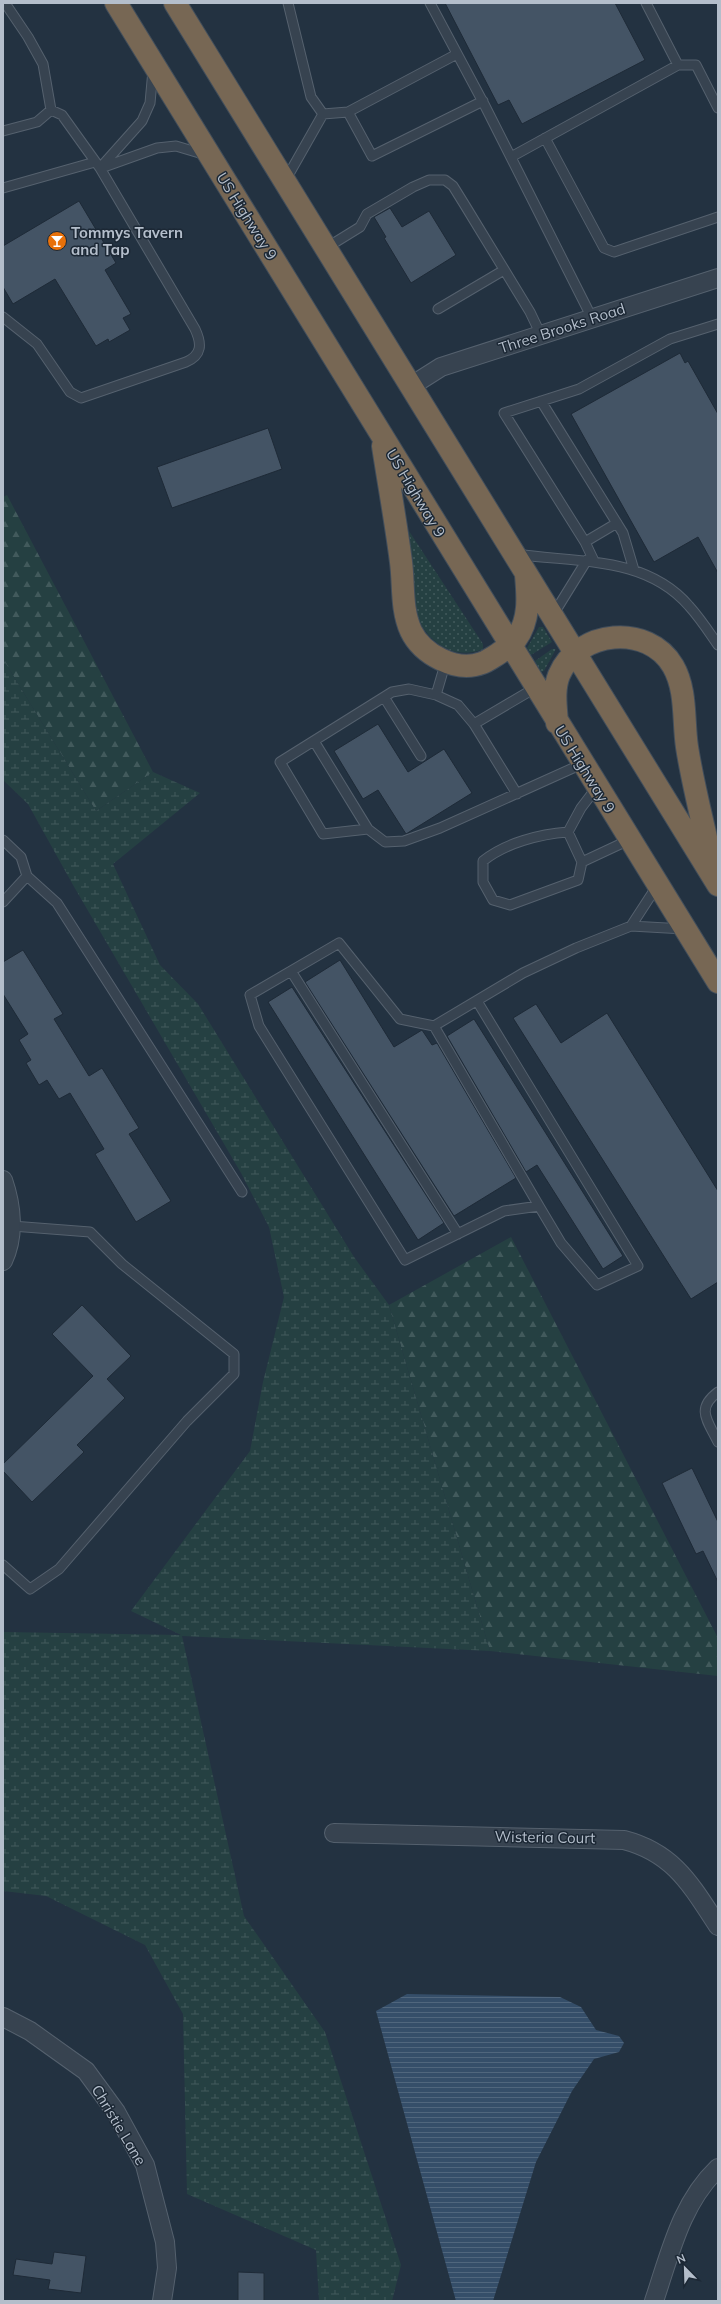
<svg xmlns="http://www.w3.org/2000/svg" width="721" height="2304" font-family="Mulish,sans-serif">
	<defs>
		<pattern id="grass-dots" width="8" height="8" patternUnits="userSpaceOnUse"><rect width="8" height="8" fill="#254042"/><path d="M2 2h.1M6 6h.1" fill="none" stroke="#425a5c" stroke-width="1.8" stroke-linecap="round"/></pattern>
		<pattern id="forest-firs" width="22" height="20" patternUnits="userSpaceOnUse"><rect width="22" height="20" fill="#254042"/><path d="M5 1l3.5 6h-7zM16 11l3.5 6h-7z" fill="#425a5c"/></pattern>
		<pattern id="wetland-marsh" width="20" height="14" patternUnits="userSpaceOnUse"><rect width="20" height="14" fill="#254042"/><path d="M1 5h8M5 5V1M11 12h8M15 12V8" fill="none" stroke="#425a5c"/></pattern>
		<pattern id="water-rules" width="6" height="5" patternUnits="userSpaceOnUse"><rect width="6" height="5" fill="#354e69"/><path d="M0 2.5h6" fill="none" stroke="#50667d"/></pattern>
	</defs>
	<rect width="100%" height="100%" fill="#233241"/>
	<path fill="url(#grass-dots)" d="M409 531 483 644V649C453 662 425 640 415 612Z
		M539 627H543L552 642 531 655 527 648Z
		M552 649H556L544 671 541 672 535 661Z"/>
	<path fill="url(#forest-firs)" d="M7 495 153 772 96 811 3 659V497Z
		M511 1237 718 1638V1676L490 1651 389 1305Z"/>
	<path fill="url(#wetland-marsh)" d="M3 659 96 811 153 772 200 793 113 864 160 965 198 1004 354 1257 389 1305 490 1651 182 1636 244 1916 325 2032 401 2265 392 2301H319L316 2250 187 2194 183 2014 145 1945 46 1896 3 1891V1632L181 1635 131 1611 250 1451 263 1382 284 1297 269 1227 241 1173 73 885 28 804 3 780Z"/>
	<path fill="url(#water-rules)" d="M407 1994 560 1997 581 2007 596 2030 619 2036 624 2043 619 2052 594 2059 572 2091 536 2162 493 2301H456L376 2011Z"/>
	<path fill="#445465" stroke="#1e2a37" d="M445 3H615L645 60 522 124 509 100 498 105Z
		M79 201 116 263 105 270 131 314 123 318 130 330 109 342 108 339 96 346 55 279 13 304 3 287V246Z
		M390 208 402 227 429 211 456 255 411 283 384 238 386 237 374 217Z
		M680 353 685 363 688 361 718 414V573L698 537 654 562 571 414Z
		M268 428 282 469 172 508 157 467Z
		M378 724 408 772 444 749 472 793 406 834 378 790 363 799 334 751Z
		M23 950 63 1014 54 1019 89 1076 102 1068 139 1128 129 1134 171 1201 136 1222 95 1154 104 1149 70 1093 59 1099 47 1080 39 1085 26 1063 31 1060 19 1040 28 1034 3 994V962Z
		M340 960 394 1047 422 1030 432 1045 437 1043 516 1178 454 1216 305 982Z
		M292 987 444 1223 418 1240 268 1002Z
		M536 1004 561 1043 607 1013 718 1191V1282L691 1299 513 1018Z
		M474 1019 623 1256 603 1269 537 1165 526 1172 447 1036Z
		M82 1305 131 1356 107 1379 125 1398 77 1445 84 1452 32 1502 3 1471V1464L93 1376 52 1334Z
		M692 1468 718 1522V1582L703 1551 696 1554 662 1483Z
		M54 2252 86 2256 81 2293 48 2289 50 2280 13 2275 16 2259 52 2264Z
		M238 2272 264 2273V2301H238Z"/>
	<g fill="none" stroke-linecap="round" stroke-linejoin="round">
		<g stroke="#55616e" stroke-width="11">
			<path id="lane" d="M5 3 28 37 43 64 51 110
				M288 3 311 97 323 114
				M430 3 484 104 592 318
				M646 3 678 65
				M348 112 457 54
				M323 114 348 112 372 156 483 101
				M3 131 37 122 51 110 62 115 100 168 195 329C202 344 202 355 186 362L81 398 70 392 37 344 3 317
				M545 138 604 248 614 252 718 217
				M511 157 678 65H696L718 108
				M100 168 142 121 150 103 153 70
				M101 168 157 148 176 146 206 155
				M285 181 323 114
				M3 188 95 162
				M326 248 360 227 367 214 413 187 429 180H445L453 186 466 207 530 312 541 335
				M438 309 504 270
				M541 401 623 533 634 570
				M585 542 617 523
				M516 554C575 563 645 555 689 606 700 618 709 632 718 645
				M594 561 585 542 504 413 579 389 670 339 718 324
				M553 615 587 560
				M436 695 458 705 474 724
				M384 697 421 756
				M314 741 368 829 385 842 404 841 440 828 582 764
				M597 787 581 808 568 832C540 834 505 843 483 861V882L493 900 510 905 578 880 582 862 629 840
				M517 794 474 724 535 688
				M368 829 323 834 280 762 392 692 409 689 436 695 446 661
				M568 832 582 862
				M3 840 21 857 27 876 57 903 242 1192
				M3 902 27 876
				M631 926 657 886
				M291 971 458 1234
				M477 1001 638 1266 597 1285 561 1243 539 1206 504 1211 405 1260 259 1026 250 995 339 943 400 1019 434 1026 523 973 576 948 631 926 684 929
				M434 1026 539 1206
				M718 1392C695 1409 708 1421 718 1442
				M3 1565 30 1589 59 1569 187 1421 234 1374V1354L122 1264 90 1232 12 1226"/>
		</g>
		<g stroke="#55616e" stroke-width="20">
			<path id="street" d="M411 386 441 367 718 278
				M3 1180C12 1206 15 1236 3 1261
				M334 1833 624 1840C674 1853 691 1885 718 1926
				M3 2017 30 2031 86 2071 116 2112 145 2165 165 2242 167 2268 162 2301
				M654 2301C670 2254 681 2203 718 2168"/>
		</g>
		<g stroke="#424e5b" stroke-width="24">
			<path id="highway" d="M116 3 718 982
				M175 3 718 885
				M383 446C389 485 396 523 401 562 404 585 401 609 411 631 422 654 456 673 482 663 488 661 493 657 498 654 505 649 511 646 516 639 530 620 528 597 526 575
				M557 723C556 707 553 690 559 675 578 630 648 623 673 666 687 690 683 721 687 747 693 786 704 826 712 865"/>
		</g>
		<use href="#lane" stroke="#374350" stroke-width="9"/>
		<use href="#street" stroke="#374350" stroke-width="18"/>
		<use href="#highway" stroke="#776754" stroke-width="22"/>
	</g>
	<defs>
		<g id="bar-disc" transform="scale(1)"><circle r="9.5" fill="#e8710a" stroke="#1c2835"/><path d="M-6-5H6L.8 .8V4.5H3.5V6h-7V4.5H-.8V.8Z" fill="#fff"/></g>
	</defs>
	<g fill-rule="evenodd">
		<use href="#bar-disc" x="57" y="241"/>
	</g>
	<g text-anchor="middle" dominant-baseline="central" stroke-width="3" stroke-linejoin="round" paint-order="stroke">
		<g font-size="15" fill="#b4becb" stroke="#1c2835">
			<text transform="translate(247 216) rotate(58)">US Highway 9</text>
			<text transform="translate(562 328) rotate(-18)">Three Brooks Road</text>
			<text transform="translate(416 493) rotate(59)">US Highway 9</text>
			<text transform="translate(585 769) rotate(58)">US Highway 9</text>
			<text transform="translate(545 1837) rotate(1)">Wisteria Court</text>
			<text transform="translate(119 2125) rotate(59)">Christie Lane</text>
		</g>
		<g font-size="15" font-weight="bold" fill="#b4becb" stroke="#1c2835" text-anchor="start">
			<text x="71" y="232">Tommys Tavern<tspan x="71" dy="17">and Tap</tspan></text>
		</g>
	</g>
	<rect width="721" height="2304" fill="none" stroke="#b4becb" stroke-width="8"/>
	<g transform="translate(685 2268) rotate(337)" stroke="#1c2835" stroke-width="3" paint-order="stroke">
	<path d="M0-3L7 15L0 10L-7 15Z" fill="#b4becb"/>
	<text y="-6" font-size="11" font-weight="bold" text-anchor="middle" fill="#b4becb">N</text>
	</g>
</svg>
